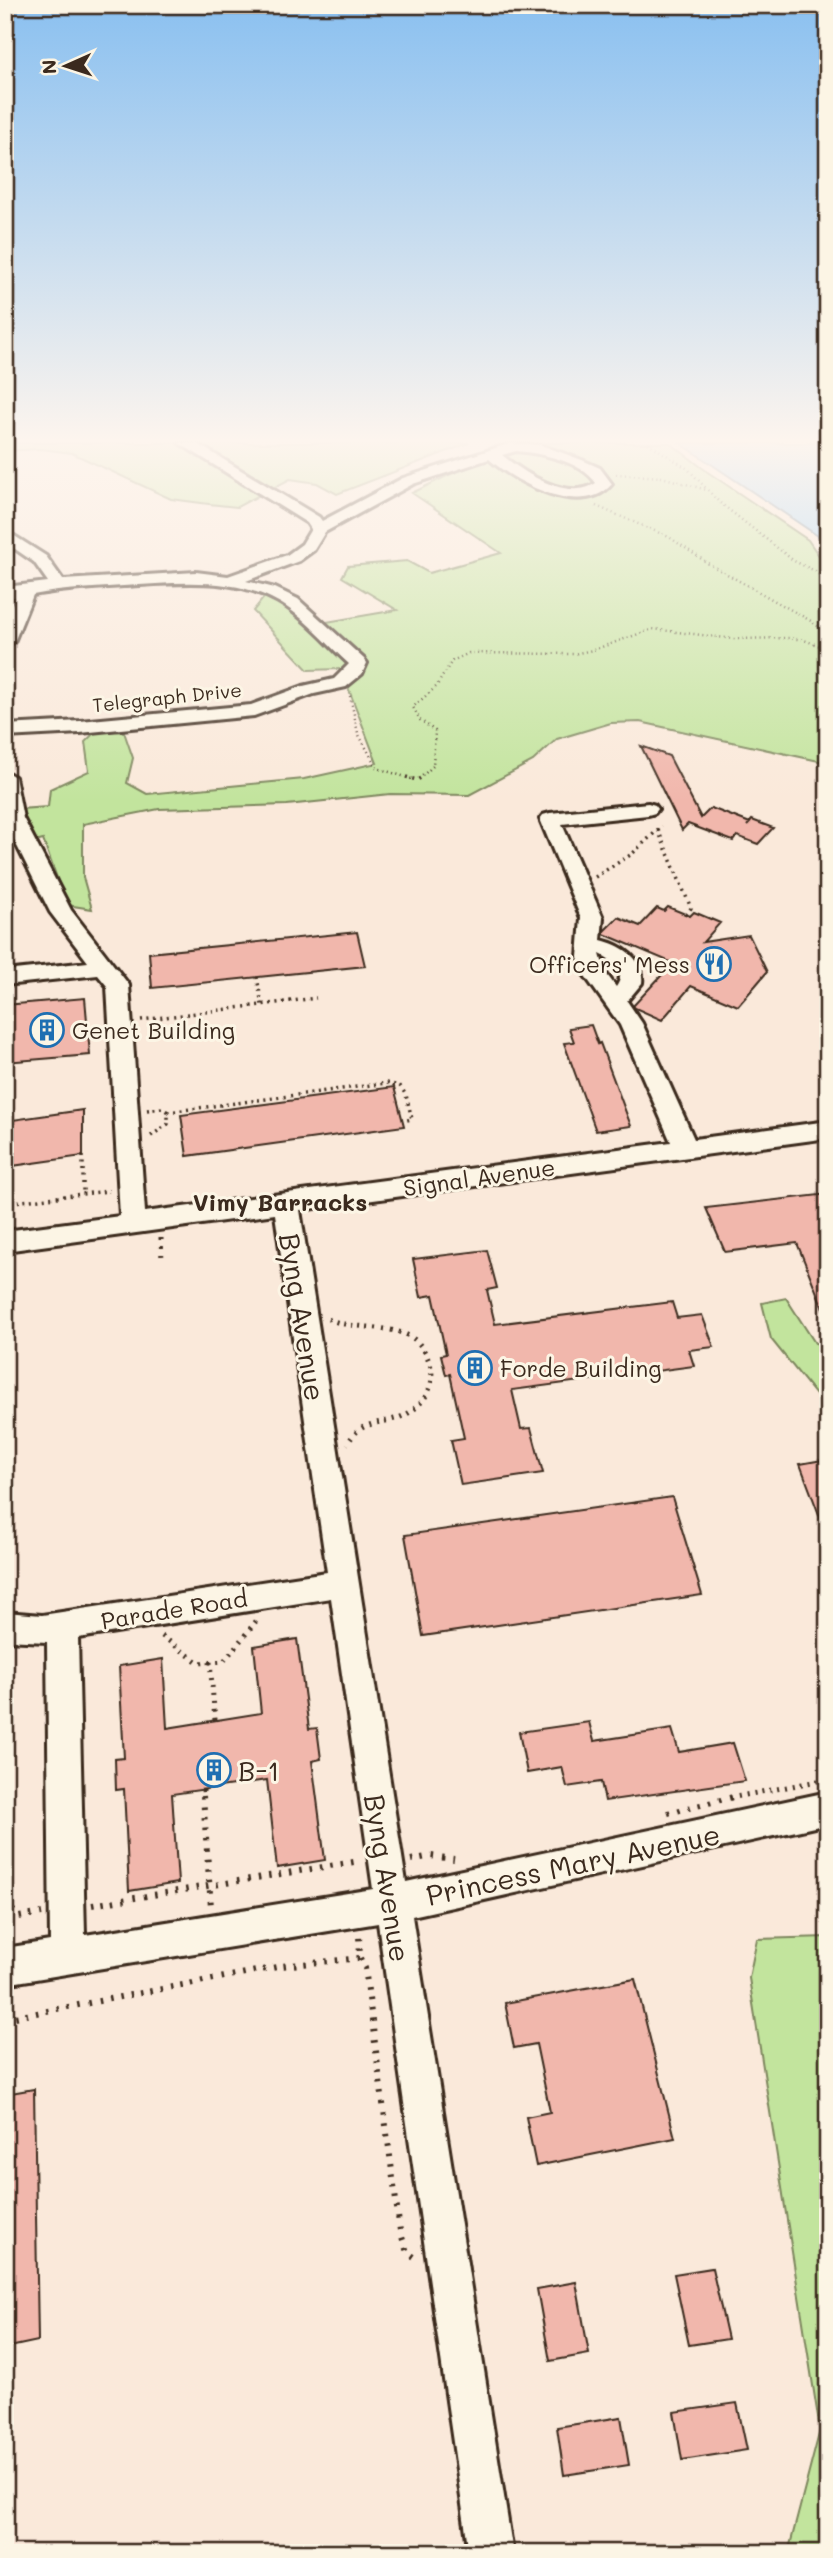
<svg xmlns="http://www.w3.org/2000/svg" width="833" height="2558" font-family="Mali,sans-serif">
	<rect width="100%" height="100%" fill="#fae9da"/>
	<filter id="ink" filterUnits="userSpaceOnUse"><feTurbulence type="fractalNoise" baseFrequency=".0143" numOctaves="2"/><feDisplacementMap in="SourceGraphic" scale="14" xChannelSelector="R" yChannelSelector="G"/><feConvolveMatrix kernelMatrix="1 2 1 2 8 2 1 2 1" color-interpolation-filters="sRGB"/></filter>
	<g filter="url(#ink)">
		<path fill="#c2e49d" stroke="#7e875e" stroke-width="2" d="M5 443H469L337 494 317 483 290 479 237 507 209 504 171 499 72 453 41 449 5 451Z
			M519 443H670L709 473 808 540 828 569V763L640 722 611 723 557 739 533 761 469 795 390 794 287 805 159 809 83 824V877L92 909 67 905 43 840 5 850V810L48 807 50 789 89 771 85 742 98 729 124 732 133 758 127 783 147 794 304 779 377 763 341 669 308 670 253 611 266 595 315 624 397 610 342 577 348 566 407 561 429 573 501 553 412 493 449 475 517 449Z
			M786 1298 815 1343 828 1345V1410L771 1339 762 1303Z
			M828 1937V2553H788L820 2430 749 1978 757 1939Z"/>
		<path fill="#9ed3fc" stroke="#768fa3" stroke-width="2" d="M680 443H828V547L821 538Z"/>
		<path fill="#f1b7ac" stroke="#3b2a1e" stroke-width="2" d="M641 746 669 756 701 818 711 808 750 823 747 826 752 820 773 828 758 844 737 836 733 841 688 824 682 830Z
			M668 907 690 916 694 912 720 923 703 942 749 935 767 972 738 1006 691 986 662 1020 635 1008 633 1006 673 963 604 934V931L618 917 640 926 657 908 664 911Z
			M357 932 365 966 152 988 149 953Z
			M85 998 90 1055 5 1062V1005Z
			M591 1025 598 1044 600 1043 631 1126 596 1131 564 1043 574 1042 569 1028Z
			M394 1087 404 1126 187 1156 181 1115Z
			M83 1110V1156L5 1167V1121Z
			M828 1194V1318H827L797 1243 725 1252 706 1208Z
			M487 1250 497 1288 487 1290 495 1324 672 1302 677 1318 702 1315 714 1347 689 1350 694 1366 512 1390 521 1429 531 1428 543 1473 461 1485 451 1440 464 1438 450 1374 446 1375 441 1355 446 1354 433 1295 421 1297 413 1259Z
			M828 1459V1533H826L800 1464Z
			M672 1497 702 1595 423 1636 405 1535Z
			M297 1639 309 1729 317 1728 321 1759 312 1761 325 1860 277 1868 267 1780 172 1794 178 1883 129 1891 124 1789 116 1790 115 1759 124 1758 119 1666 163 1659 167 1728 261 1713 254 1646Z
			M589 1722 594 1741 672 1729 679 1752 733 1743 745 1781 605 1801 601 1782 567 1787 562 1767 527 1773 519 1732Z
			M635 1979 675 2138 536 2166 526 2117 550 2112 536 2044 514 2048 505 2003Z
			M34 2089 38 2341 5 2348V2094Z
			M712 2268 728 2339 689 2345 674 2274Z
			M576 2282 589 2354 550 2361 537 2289Z
			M737 2403 747 2450 682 2460 674 2412Z
			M621 2417 629 2465 564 2475 557 2427Z"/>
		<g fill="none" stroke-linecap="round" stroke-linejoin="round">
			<g stroke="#3b2a1e" stroke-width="6">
				<path id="minor" d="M179 443H196L319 517 322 521 403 478 511 443 541 445 582 460 600 468 612 484C582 519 516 483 489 459L413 484 325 532 314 550 299 561 246 581 275 588 298 599 364 659 367 663 362 674 346 687 314 694 254 716 80 733 5 737V725L80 721 251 705 303 686 334 679 349 664C329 646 308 621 285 606 238 575 177 583 123 586 93 588 63 589 33 595L14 642 5 647V621L15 597H5V587L48 582 34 562 5 542V530L46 556 63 580 196 572 228 576 287 555 302 544 311 529 307 523ZM516 451C541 453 581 461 596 483 568 502 524 473 502 455Z
					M5 771 15 777 23 818 71 910 129 985 145 1212 671 1142 620 1025 583 973 578 957 581 918 540 819 543 815 550 813 648 803 655 805 658 809 655 813 648 815 562 824 603 918 601 940C622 945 645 959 642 983L627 1001 642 1023 694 1139 828 1121V1138L300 1210 406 1882 828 1792V1824L412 1916 513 2553H469L378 1923 5 1984V1948L50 1941 47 1642 5 1640V1612L42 1615 327 1572 275 1214 5 1251V1231L120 1216 107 986 98 975 5 985V971L88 962 50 912 5 822ZM600 954C614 961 627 972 616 987L605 972ZM331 1598 373 1889 85 1935 78 1638Z"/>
			</g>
			<path stroke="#3b2a1e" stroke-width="2.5" stroke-dasharray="1 3.5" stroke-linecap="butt" d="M648 443 688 469 719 502 794 561 815 571 828 583
				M616 474 662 477 707 490
				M596 506 669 537 709 564 811 621 828 634
				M350 696 358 733 377 768 412 779
				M419 779 433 766 435 731 420 720 413 707 436 687 452 661 469 653 573 654 593 650 653 629 734 639 789 638 804 640 828 649"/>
			<path stroke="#3b2a1e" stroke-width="3.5" stroke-dasharray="2 4.5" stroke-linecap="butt" d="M406 777 417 780 422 777
				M658 830 691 908 686 915
				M595 877 632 854 662 826
				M257 977 262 1005
				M141 1020 316 998
				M147 1110 162 1108 168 1112
				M151 1136 168 1124V1112L387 1083 400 1086 406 1095 412 1119 403 1121
				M83 1156V1194
				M5 1203 109 1191"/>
			<path stroke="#3b2a1e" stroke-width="5" stroke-dasharray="2 6" stroke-linecap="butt" d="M161 1238 162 1261
				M328 1319C354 1330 382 1324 407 1335 419 1340 426 1352 430 1364 438 1388 420 1410 398 1418 386 1422 373 1422 362 1428 355 1432 351 1438 347 1444
				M162 1636 199 1663 224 1661 257 1620
				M210 1662 215 1720
				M203 1790 204 1798
				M730 1798 828 1779"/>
			<path stroke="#3b2a1e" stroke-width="6" stroke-dasharray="2.5 8" stroke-linecap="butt" d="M203 1796 211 1907
				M668 1813 737 1796
				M411 1860 431 1856 454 1859
				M5 1902 19 1917 42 1913
				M92 1905 360 1861
				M360 1958 365 1968 400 2231 407 2252 417 2259
				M5 2019 282 1966 360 1958 359 1936"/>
			<use href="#minor" fill="#fcf5e5" fill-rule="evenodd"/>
		</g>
	</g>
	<linearGradient id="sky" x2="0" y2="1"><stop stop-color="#8ac0f0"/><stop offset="0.55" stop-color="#fdf5ee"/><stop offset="1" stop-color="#fdf5ee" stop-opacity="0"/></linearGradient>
	<rect width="833" height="801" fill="url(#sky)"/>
	<defs>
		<g id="restaurant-ring" transform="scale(1.75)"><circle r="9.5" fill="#fcf5e5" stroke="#1f6fb2" stroke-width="1.5"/><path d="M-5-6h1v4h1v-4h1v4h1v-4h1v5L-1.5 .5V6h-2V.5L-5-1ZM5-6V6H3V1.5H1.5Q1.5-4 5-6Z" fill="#1f6fb2"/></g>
		<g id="building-ring" transform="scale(1.75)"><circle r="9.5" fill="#fcf5e5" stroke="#1f6fb2" stroke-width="1.5"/><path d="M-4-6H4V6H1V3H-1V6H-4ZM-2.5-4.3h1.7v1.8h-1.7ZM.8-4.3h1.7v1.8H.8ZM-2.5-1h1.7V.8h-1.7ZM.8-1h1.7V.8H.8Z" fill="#1f6fb2"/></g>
	</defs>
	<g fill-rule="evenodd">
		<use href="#restaurant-ring" x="714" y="964"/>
		<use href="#building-ring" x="47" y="1030"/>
		<use href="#building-ring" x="475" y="1368"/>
		<use href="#building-ring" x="214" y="1770"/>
	</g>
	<g text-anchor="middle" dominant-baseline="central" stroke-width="6" stroke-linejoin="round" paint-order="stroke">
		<g font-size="19" fill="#3b2a1e" stroke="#fcf5e5">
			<text transform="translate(167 697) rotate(-6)">Telegraph Drive</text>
		</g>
		<g font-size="23" fill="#3b2a1e" stroke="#fcf5e5" text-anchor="start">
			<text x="690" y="964" text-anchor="end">Officers' Mess</text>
			<text x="72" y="1030">Genet Building</text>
			<text x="500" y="1368">Forde Building</text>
		</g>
		<g font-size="23" fill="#3b2a1e" stroke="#fcf5e5">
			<text transform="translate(479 1177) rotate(-8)">Signal Avenue</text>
			<text transform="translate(174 1609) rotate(-9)">Parade Road</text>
		</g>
		<g font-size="24" font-weight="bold" fill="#3b2a1e" stroke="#fcf5e5">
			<text x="280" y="1201">Vimy Barracks</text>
		</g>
		<g font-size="28" fill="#3b2a1e" stroke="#fcf5e5">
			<text transform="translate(303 1317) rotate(81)">Byng Avenue</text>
			<text transform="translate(573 1864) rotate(-12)">Princess Mary Avenue</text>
			<text transform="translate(388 1878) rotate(81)">Byng Avenue</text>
		</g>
		<g font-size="28" fill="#3b2a1e" stroke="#fcf5e5" text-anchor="start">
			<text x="238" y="1770">B-1</text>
		</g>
	</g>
	<rect width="833" height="2558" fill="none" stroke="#fcf5e5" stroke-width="28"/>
	<rect x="14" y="14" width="805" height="2530" fill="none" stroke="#3b2a1e" stroke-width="2.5" filter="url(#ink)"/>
	<g transform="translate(66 66) rotate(267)" stroke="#fcf5e5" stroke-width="5" paint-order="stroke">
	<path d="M0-5L12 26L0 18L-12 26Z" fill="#3b2a1e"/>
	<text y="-10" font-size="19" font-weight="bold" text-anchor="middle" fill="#3b2a1e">N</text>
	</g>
</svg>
